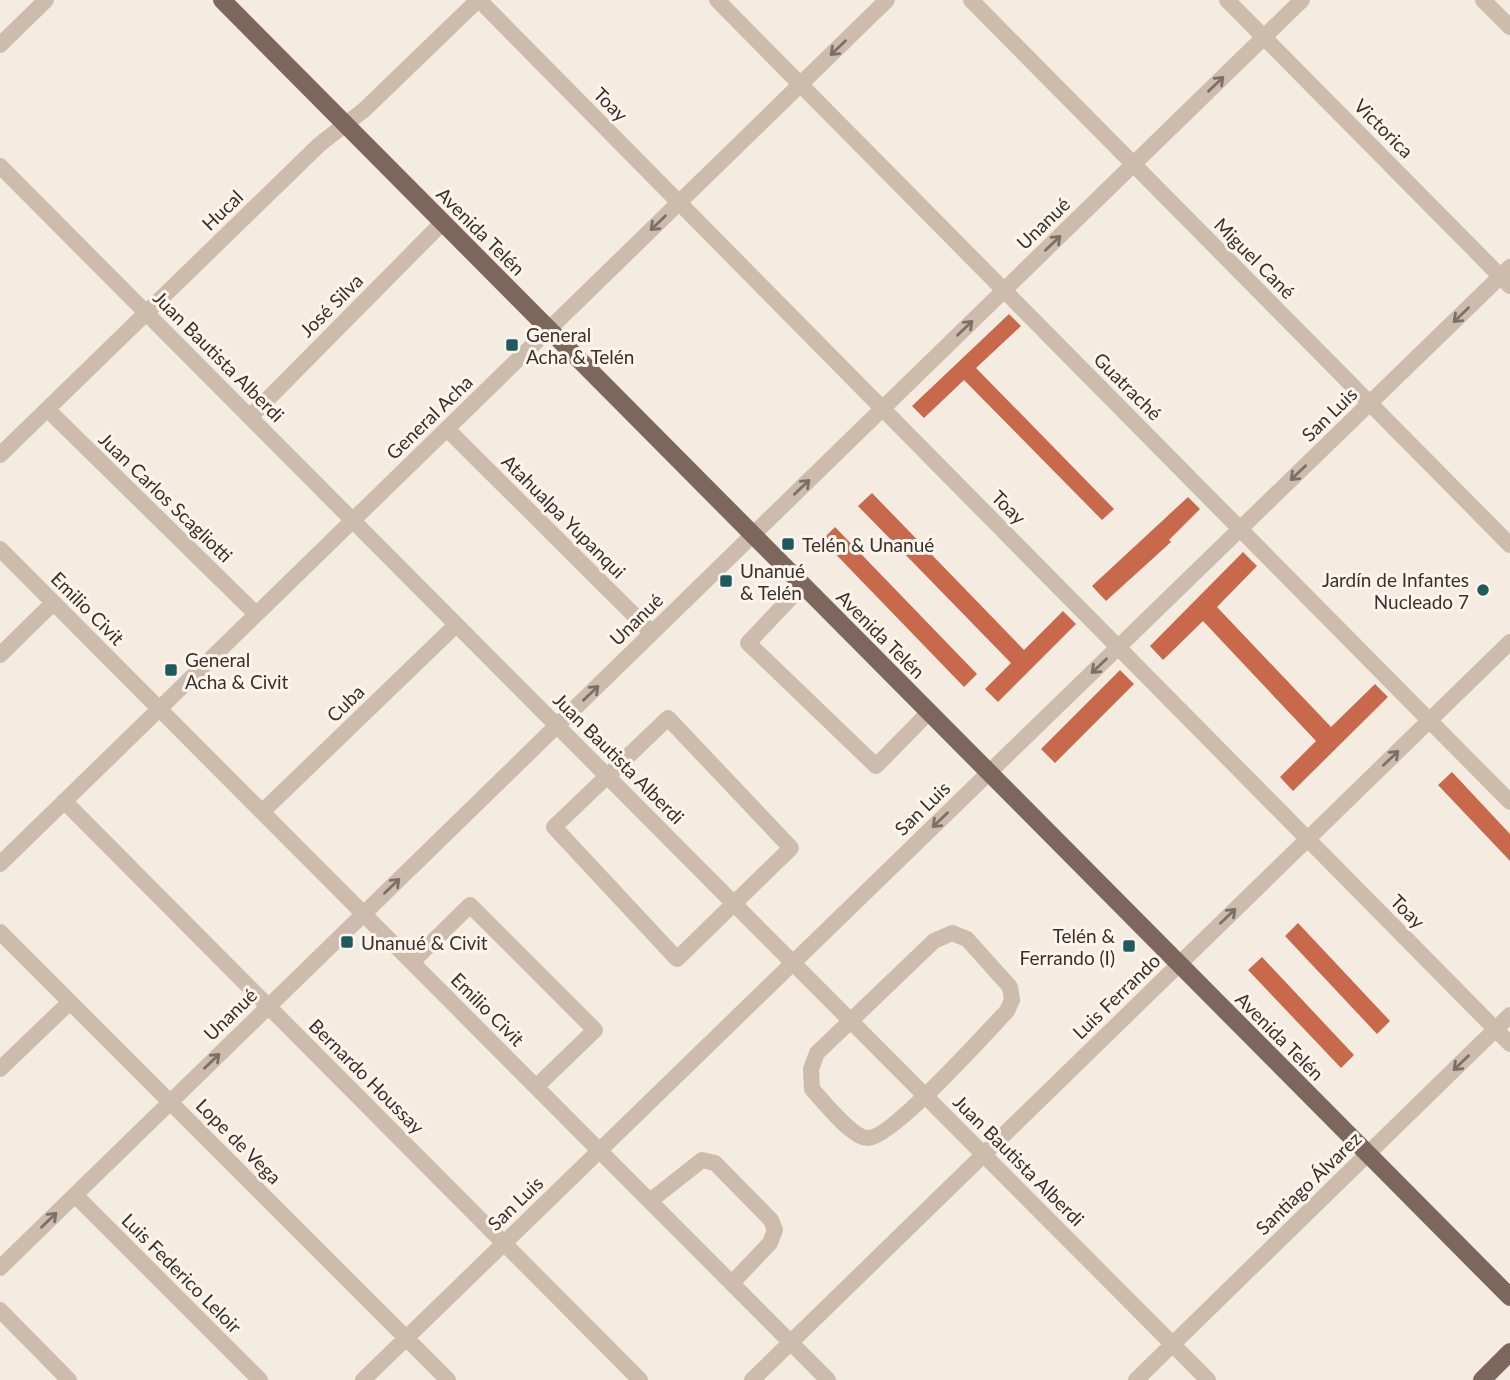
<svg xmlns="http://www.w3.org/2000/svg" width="1510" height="1380" font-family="Lato,sans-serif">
	<rect width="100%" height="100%" fill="#f4ebe1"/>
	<path fill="#c8694b" d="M1009 314 1021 326 976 368 1114 509 1102 520 964 380 924 418 912 406Z
		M872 493 1024 650 1063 611 1076 624 998 702 985 689 1011 663 858 506Z
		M1188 497 1200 509 1169 540 1171 542 1106 601 1092 586Z
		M835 527 977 674 964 687 822 540Z
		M1243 552 1257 566 1217 607 1331 727 1375 684 1388 697 1293 791 1280 777 1316 741 1203 621 1163 660 1150 646Z
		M1120 670 1134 684 1055 763 1041 749Z
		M1452 772 1510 834V861L1438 785Z
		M1298 923 1390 1021 1377 1034 1285 936Z
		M1262 957 1354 1055 1341 1068 1248 970Z"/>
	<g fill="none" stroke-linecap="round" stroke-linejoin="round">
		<path stroke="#cdbbac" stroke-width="16" d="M479 0 1510 1044
			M717 0 1510 802
			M971 0 1510 545
			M1227 0 1510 286
			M1483 0 1510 27
			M0 45 46 0
			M0 166 1208 1380
			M47 409 256 614
			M250 417 443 222
			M447 429 652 633
			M0 455 320 144 364 110 478 0
			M0 549 828 1380
			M803 585 748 643 876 766 929 712
			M0 655 53 603
			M668 718 791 848 677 959 554 827Z
			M64 801 640 1380
			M262 812 456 625
			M0 864 887 0
			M0 932 448 1380
			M952 933 967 939 1010 987 1012 1000 1007 1011C987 1032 891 1139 868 1138 852 1138 823 1101 812 1089L811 1069 817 1053 934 941Z
			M412 962 470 905 595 1030 536 1087
			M0 1069 70 1002
			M75 1195 260 1380
			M650 1201 702 1160 715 1163 771 1220 775 1230 770 1243 732 1283
			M0 1268 1302 0
			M0 1310 69 1380
			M363 1380 1510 267
			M752 1380 1510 642
			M1136 1380 1510 1015"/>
		<path stroke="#7d675c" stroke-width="18" d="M222 0 1510 1297
			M1482 1380 1510 1352"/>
	</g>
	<defs><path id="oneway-shaft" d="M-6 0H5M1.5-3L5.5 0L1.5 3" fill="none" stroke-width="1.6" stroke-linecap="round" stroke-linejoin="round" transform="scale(1.75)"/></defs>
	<g stroke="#7d6f65">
		<use href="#oneway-shaft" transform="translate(838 48) rotate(136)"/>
		<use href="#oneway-shaft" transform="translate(1216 84) rotate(-44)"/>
		<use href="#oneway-shaft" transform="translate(658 223) rotate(136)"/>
		<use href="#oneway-shaft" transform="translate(1053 243) rotate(-44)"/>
		<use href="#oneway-shaft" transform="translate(1461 315) rotate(136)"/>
		<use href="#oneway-shaft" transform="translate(965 328) rotate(-44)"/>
		<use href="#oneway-shaft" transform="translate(1298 473) rotate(136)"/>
		<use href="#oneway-shaft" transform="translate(802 487) rotate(-44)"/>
		<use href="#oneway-shaft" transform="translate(1099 666) rotate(136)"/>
		<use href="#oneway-shaft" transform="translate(591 693) rotate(-44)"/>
		<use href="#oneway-shaft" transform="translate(1391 758) rotate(-44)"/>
		<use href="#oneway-shaft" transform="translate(940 820) rotate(136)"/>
		<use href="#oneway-shaft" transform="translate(392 886) rotate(-44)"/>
		<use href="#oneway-shaft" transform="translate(1228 916) rotate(-44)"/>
		<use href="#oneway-shaft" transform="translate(212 1061) rotate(-44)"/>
		<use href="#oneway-shaft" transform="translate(1461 1063) rotate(136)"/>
		<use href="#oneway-shaft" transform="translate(49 1220) rotate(-44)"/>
	</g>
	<g fill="#1f5a5e" stroke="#fbf5ee" stroke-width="2.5">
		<rect x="505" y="338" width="14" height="14" rx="3.5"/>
		<rect x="781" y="537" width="14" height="14" rx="3.5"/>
		<rect x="719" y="574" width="14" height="14" rx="3.5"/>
		<circle cx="1483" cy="590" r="7"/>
		<rect x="164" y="663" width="14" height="14" rx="3.5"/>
		<rect x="340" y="935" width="14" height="14" rx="3.5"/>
		<rect x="1122" y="939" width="14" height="14" rx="3.5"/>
	</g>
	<g text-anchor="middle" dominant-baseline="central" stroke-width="6" stroke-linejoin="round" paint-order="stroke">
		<g font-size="19" fill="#3b302b" stroke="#fbf5ee">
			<text transform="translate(611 104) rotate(45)">Toay</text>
			<text transform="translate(1384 128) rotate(45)">Victorica</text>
			<text transform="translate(222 210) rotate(-44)">Hucal</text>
			<text transform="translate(1043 223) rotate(-44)">Unanué</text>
			<text transform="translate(481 231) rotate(45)">Avenida Telén</text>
			<text transform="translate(1255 258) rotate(45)">Miguel Cané</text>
			<text transform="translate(331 305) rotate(-45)">José Silva</text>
			<text transform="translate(219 356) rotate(45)">Juan Bautista Alberdi</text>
			<text transform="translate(1128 386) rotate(45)">Guatraché</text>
			<text transform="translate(1329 414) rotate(-44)">San Luis</text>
			<text transform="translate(429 417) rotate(-44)">General Acha</text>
			<text transform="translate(166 497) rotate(44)">Juan Carlos Scagliotti</text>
			<text transform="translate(1009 507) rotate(45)">Toay</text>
			<text transform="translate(564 516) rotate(45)">Atahualpa Yupanqui</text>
			<text transform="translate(88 608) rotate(45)">Emilio Civit</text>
			<text transform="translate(636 619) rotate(-44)">Unanué</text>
			<text transform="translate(881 634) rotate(45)">Avenida Telén</text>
			<text transform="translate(345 703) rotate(-44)">Cuba</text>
			<text transform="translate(619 758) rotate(45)">Juan Bautista Alberdi</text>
			<text transform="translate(922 808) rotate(-44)">San Luis</text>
			<text transform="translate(1408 911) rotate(45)">Toay</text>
			<text transform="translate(1116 996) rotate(-44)">Luis Ferrando</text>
			<text transform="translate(488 1009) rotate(45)">Emilio Civit</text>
			<text transform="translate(230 1014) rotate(-44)">Unanué</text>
			<text transform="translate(1280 1036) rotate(45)">Avenida Telén</text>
			<text transform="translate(367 1076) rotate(45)">Bernardo Houssay</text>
			<text transform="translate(239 1141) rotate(45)">Lope de Vega</text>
			<text transform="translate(1019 1160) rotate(45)">Juan Bautista Alberdi</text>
			<text transform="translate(1308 1183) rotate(-44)">Santiago Álvarez</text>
			<text transform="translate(515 1203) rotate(-44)">San Luis</text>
			<text transform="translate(182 1273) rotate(45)">Luis Federico Leloir</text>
		</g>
		<g font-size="19" fill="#3b302b" stroke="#fbf5ee" text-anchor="start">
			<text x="526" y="334">General<tspan x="526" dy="22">Acha &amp; Telén</tspan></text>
			<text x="802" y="544">Telén &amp; Unanué</text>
			<text x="740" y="570">Unanué<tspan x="740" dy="22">&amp; Telén</tspan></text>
			<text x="1469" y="579" text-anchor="end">Jardín de Infantes<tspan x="1469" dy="22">Nucleado 7</tspan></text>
			<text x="185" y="659">General<tspan x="185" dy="22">Acha &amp; Civit</tspan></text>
			<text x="1115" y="935" text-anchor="end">Telén &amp;<tspan x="1115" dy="22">Ferrando (I)</tspan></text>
			<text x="361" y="942">Unanué &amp; Civit</text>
		</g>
	</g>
</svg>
